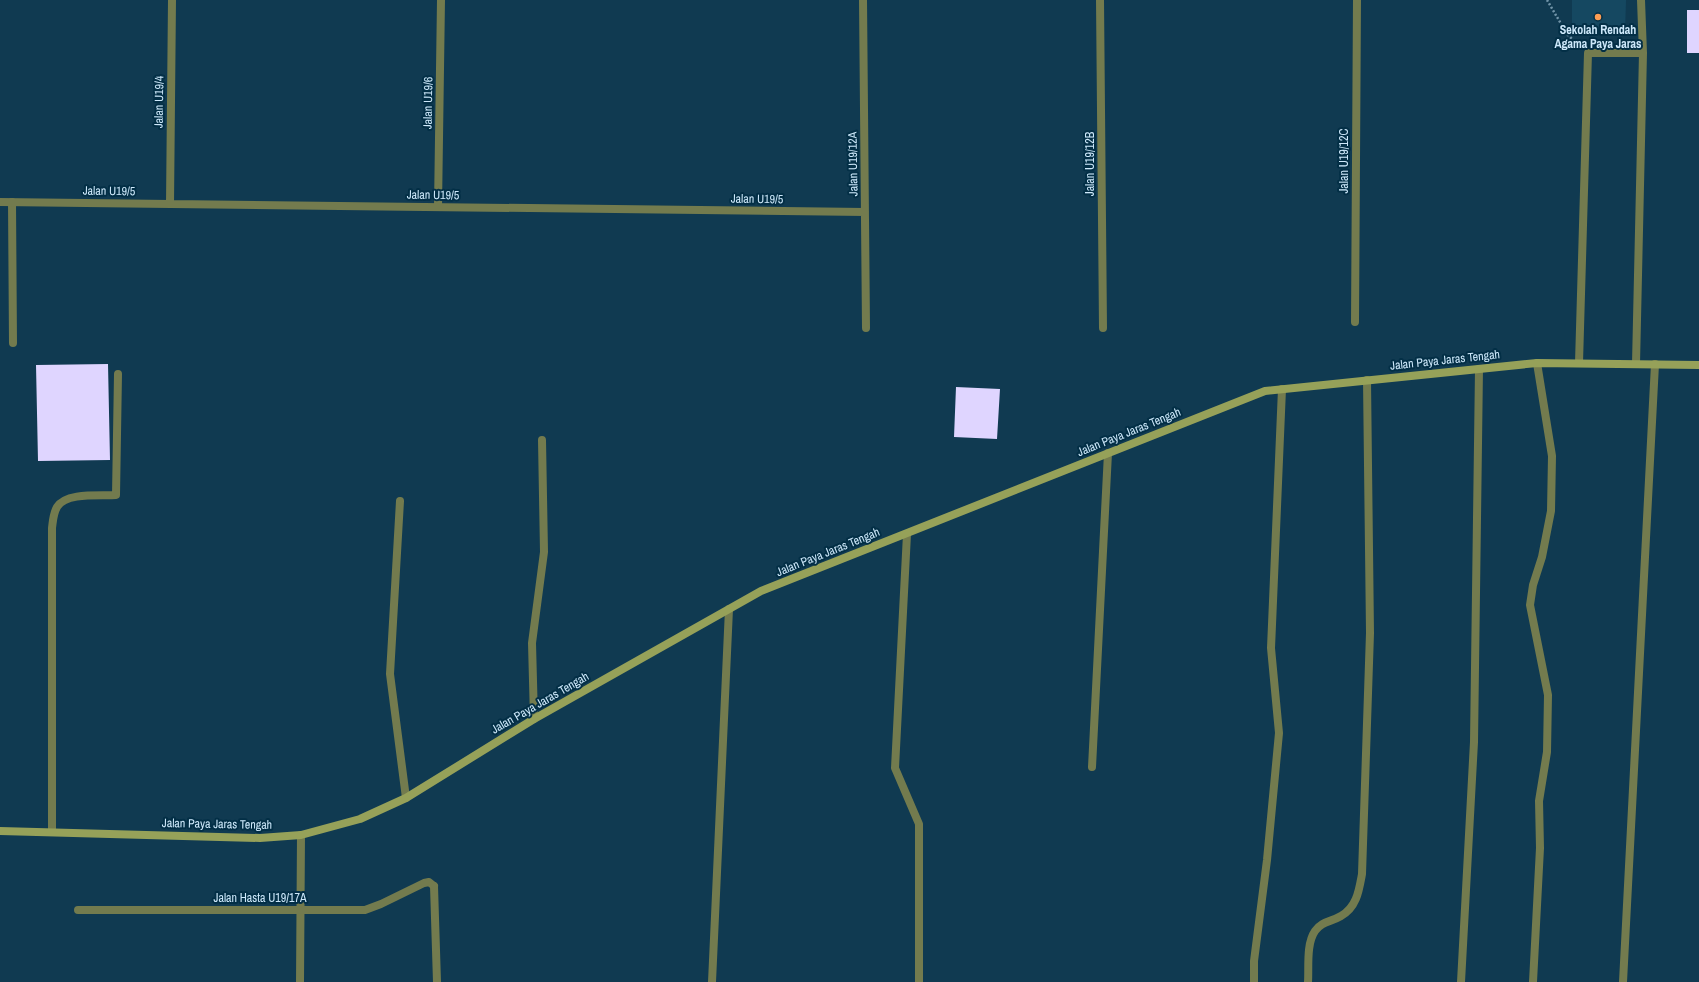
<svg xmlns="http://www.w3.org/2000/svg" width="1699" height="982" font-family="'Archivo Narrow',sans-serif">
	<rect width="100%" height="100%" fill="#103a51"/>
	<path fill="#154861" d="M1572 0H1626L1625 33 1572 34Z"/>
	<path fill="#dfd5ff" d="M1687 10H1699V53H1687Z
		M108 364 110 460 38 461 36 365Z
		M956 387 1000 389 997 439 954 437Z"/>
	<g fill="none" stroke-linecap="round" stroke-linejoin="round">
		<path stroke="#7295a9" stroke-width="2.5" stroke-dasharray="2 2" stroke-linecap="butt" d="M1547 0 1567 34 1574 41"/>
		<path stroke="#737b4e" stroke-width="8" d="M12 202 13 343
			M1579 363 1588 53H1643
			M1636 364 1643 53 1641 0
			M400 501 390 674 406 798
			M52 832V528C53 521 53 514 57 507 66 492 100 496 116 495L118 374
			M434 886 437 982"/>
		<path stroke="#737b4e" stroke-width="8" d="M863 0 866 328
			M1100 0 1103 328
			M0 202 865 212
			M170 204 172 0
			M438 207 441 0
			M1355 322 1357 0
			M907 534 895 768 919 824V982
			M534 719 532 643 544 552 542 440
			M1092 767 1108 453
			M78 910H365L381 904 424 883 429 882 434 886
			M300 982 301 835
			M712 982 729 609
			M1254 982V961L1267 860 1279 733 1271 648 1282 389
			M1308 982C1309 967 1306 944 1315 931 1322 921 1331 922 1341 916 1357 907 1359 890 1362 874L1370 633 1367 380
			M1461 982 1474 742 1479 369
			M1533 982 1540 848 1539 801 1547 752 1548 695 1530 605 1533 585 1542 557 1551 511 1552 456 1537 363
			M1623 982 1655 364"/>
		<path stroke="#96a159" stroke-width="8" d="M0 831 260 838 301 835 360 819 406 798 534 719 761 591 1265 391 1537 363 1699 365"/>
	</g>
	<circle fill="#fc9d53" stroke="#032f46" stroke-width="1.5" cx="1598" cy="17" r="4"/>
	<g text-anchor="middle" dominant-baseline="central" stroke-width="4" stroke-linejoin="round" paint-order="stroke">
		<g font-size="12" font-weight="bold" fill="#cee9fb" stroke="#032f46">
			<text x="1598" y="30">Sekolah Rendah<tspan x="1598" dy="14">Agama Paya Jaras</tspan></text>
		</g>
		<g font-size="12" fill="#cee9fb" stroke="#032f46">
			<text transform="translate(159 102) rotate(-89)">Jalan U19/4</text>
			<text transform="translate(428 103) rotate(-89)">Jalan U19/6</text>
			<text transform="translate(1344 161) rotate(-90)">Jalan U19/12C</text>
			<text transform="translate(853 164) rotate(-91)">Jalan U19/12A</text>
			<text transform="translate(1090 164) rotate(-90)">Jalan U19/12B</text>
			<text transform="translate(109 191) rotate(1)">Jalan U19/5</text>
			<text transform="translate(433 195) rotate(1)">Jalan U19/5</text>
			<text transform="translate(757 199) rotate(1)">Jalan U19/5</text>
			<text transform="translate(1445 360) rotate(-6)">Jalan Paya Jaras Tengah</text>
			<text transform="translate(1129 432) rotate(-22)">Jalan Paya Jaras Tengah</text>
			<text transform="translate(828 552) rotate(-22)">Jalan Paya Jaras Tengah</text>
			<text transform="translate(540 703) rotate(-30)">Jalan Paya Jaras Tengah</text>
			<text transform="translate(217 824) rotate(1)">Jalan Paya Jaras Tengah</text>
			<text x="260" y="898">Jalan Hasta U19/17A</text>
		</g>
	</g>
</svg>
